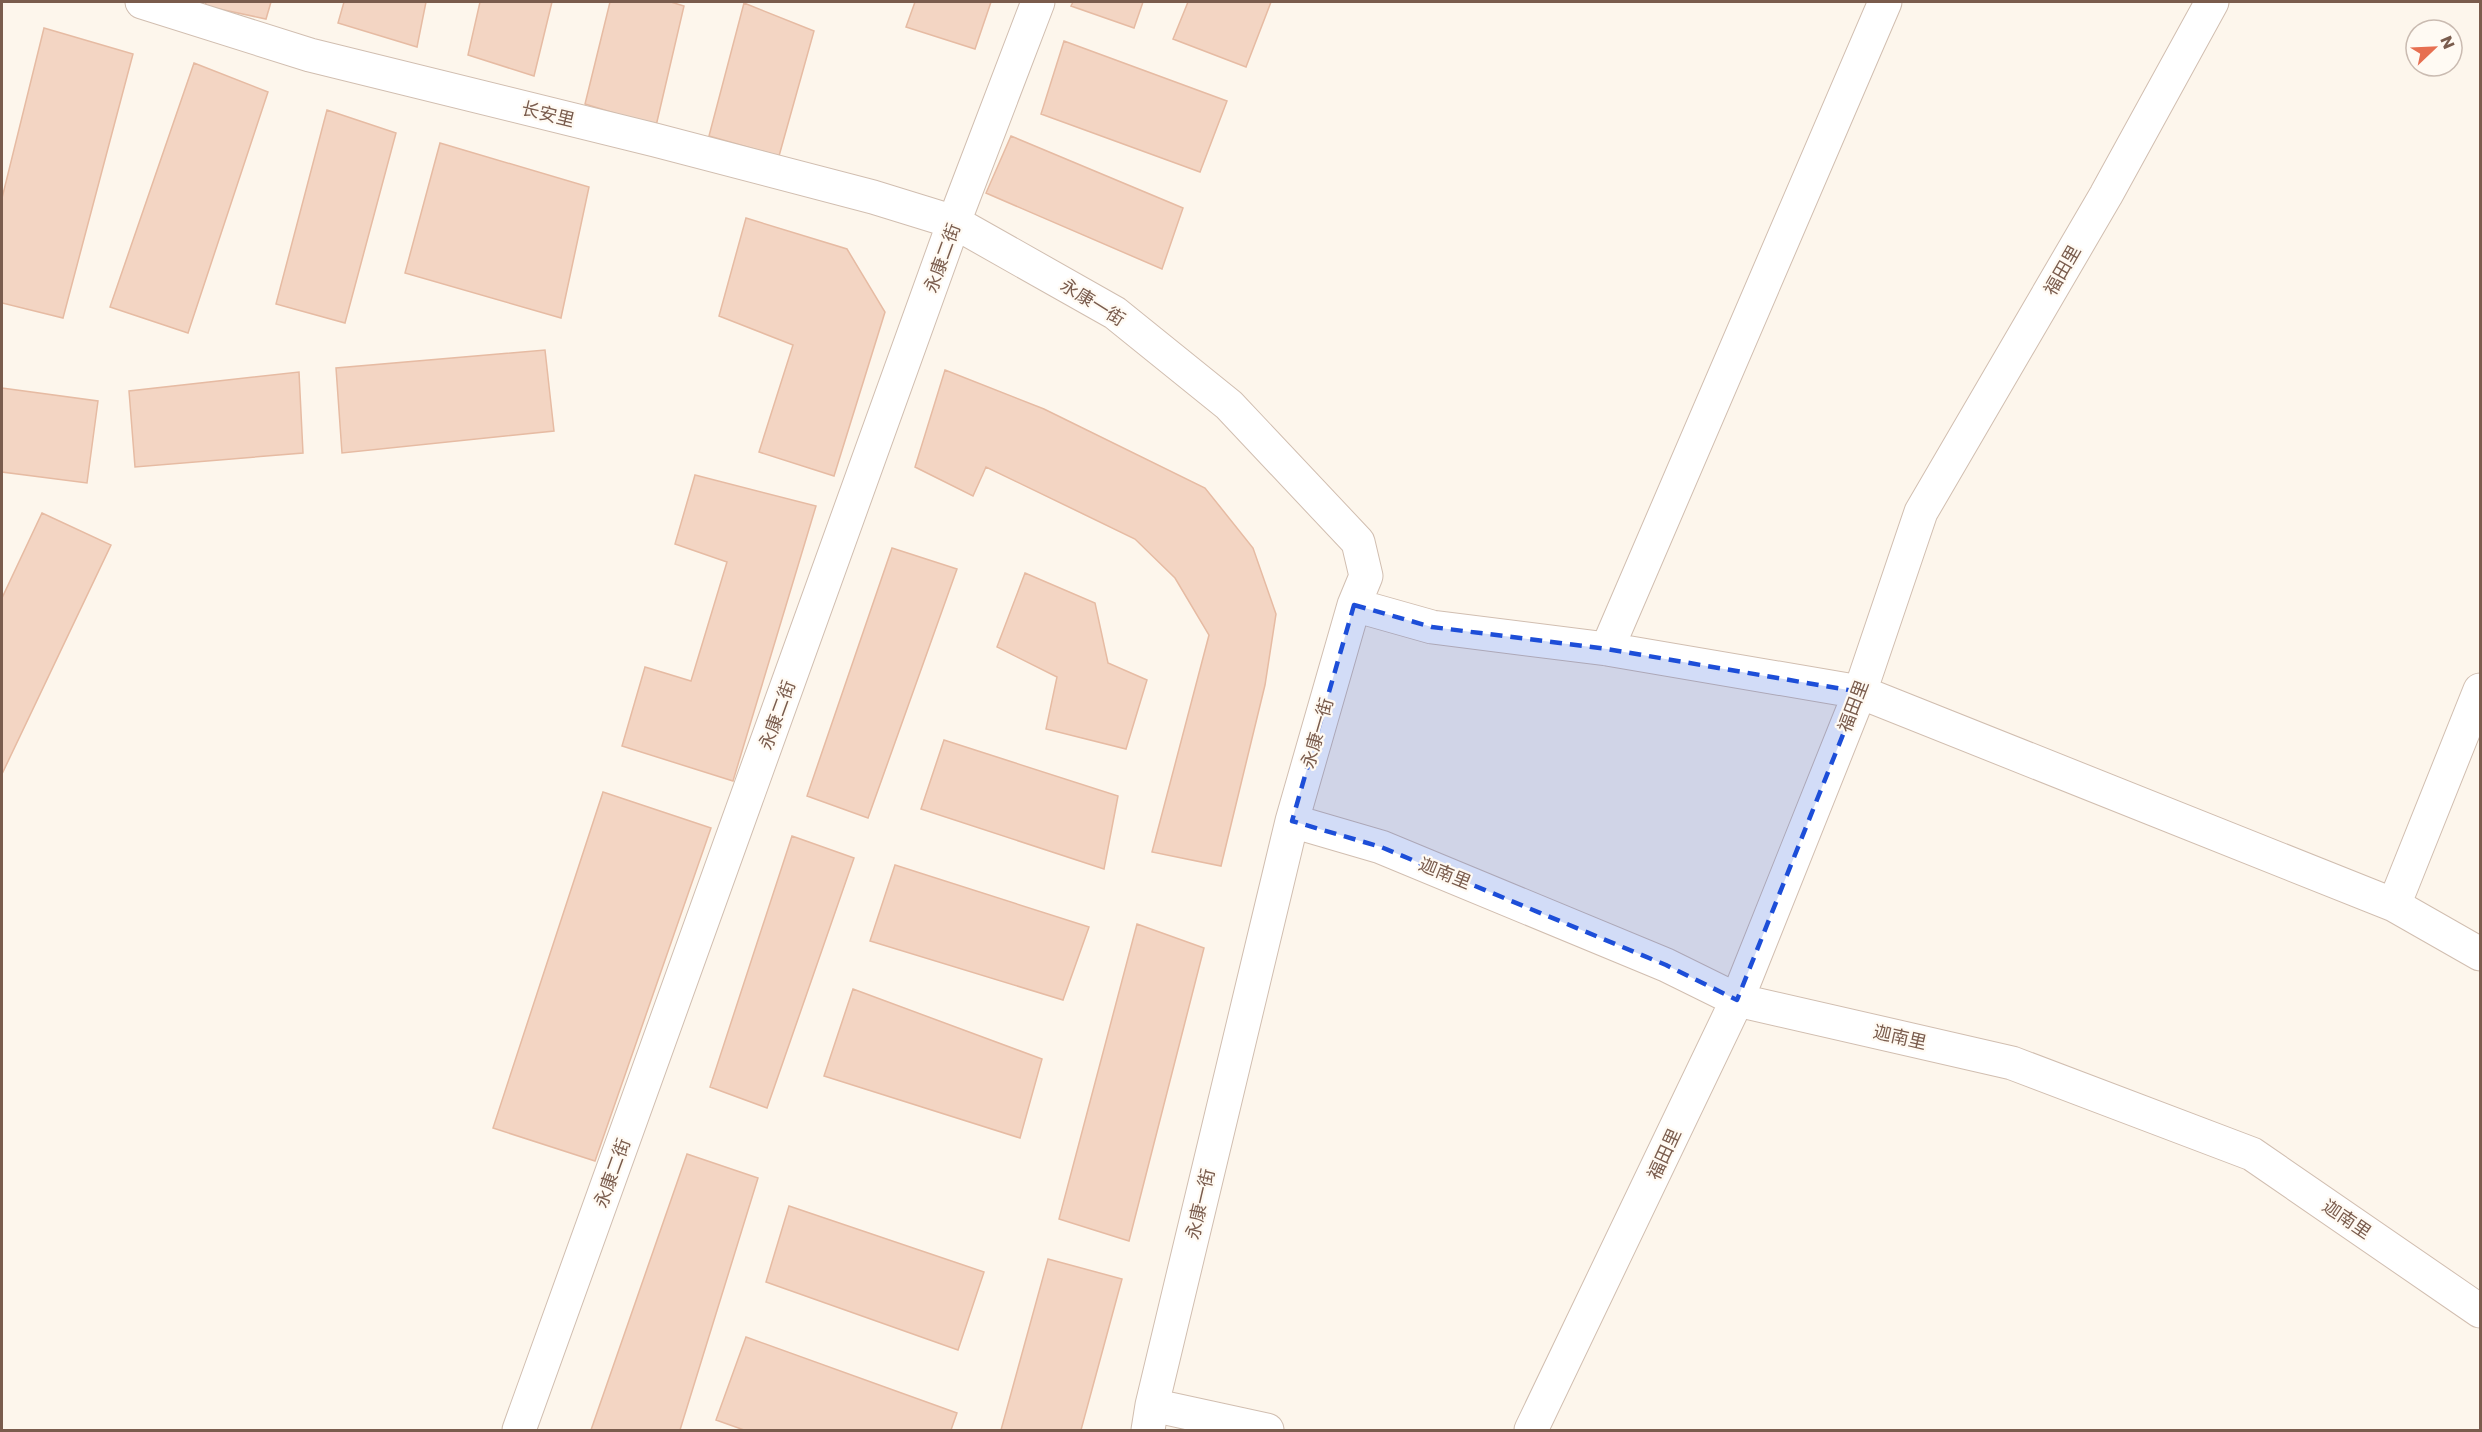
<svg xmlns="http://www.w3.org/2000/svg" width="2482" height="1432" font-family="Poppins,'Noto Sans SC',sans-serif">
	<rect width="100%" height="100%" fill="#fdf6ec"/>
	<path fill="#f3d5c3" stroke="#e6bba3" stroke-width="1.5" d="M206 2H271L266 19 205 6Z
		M344 2H426L417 47 338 23Z
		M480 2H552L534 76 468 55Z
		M610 2H671L684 6 656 126 585 104Z
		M915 2H991L975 49 906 27Z
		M1073 2H1143L1134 28 1071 6Z
		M1188 2H1271L1246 67 1173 39Z
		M744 3 814 31 779 156 709 136Z
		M44 28 133 54 63 318 2 303V198Z
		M1064 41 1227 101 1200 172 1041 114Z
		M194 63 268 92 188 333 110 307Z
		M327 110 396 133 345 323 276 304Z
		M1011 136 1183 208 1162 269 986 193Z
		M440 143 589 187 561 318 405 273Z
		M746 218 847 249 885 312 834 476 759 452 793 345 719 316Z
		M545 350 554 431 342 453 336 368Z
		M945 370 1044 409 1205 488 1253 548 1276 614 1265 685 1221 866 1152 852 1209 635 1175 578 1135 539 986 467 973 496 915 467Z
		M299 372 303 453 135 467 129 391Z
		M2 388 98 401 87 483 2 472Z
		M695 475 816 506 733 781 622 746 645 667 691 681 727 562 675 544Z
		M42 513 111 545 2 774V598Z
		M892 548 957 569 868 818 807 796Z
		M1025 573 1095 603 1108 663 1147 680 1126 749 1046 729 1057 677 997 647Z
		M944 740 1118 796 1104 869 921 809Z
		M603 792 711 828 595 1161 493 1128Z
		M792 836 854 858 767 1108 710 1087Z
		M895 865 1089 927 1063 1000 870 941Z
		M1137 924 1204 948 1129 1241 1059 1219Z
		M853 989 1042 1059 1020 1138 824 1076Z
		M687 1154 758 1178 680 1430H591Z
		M789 1206 984 1272 958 1350 766 1282Z
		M1048 1259 1122 1279 1081 1430H1001Z
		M746 1337 957 1413 951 1430H744L716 1420Z"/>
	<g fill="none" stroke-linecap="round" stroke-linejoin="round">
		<g stroke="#d1beb0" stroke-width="35">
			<path id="minor" d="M142 2 310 55 655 140 873 197 954 222 1115 313 1229 405 1358 542 1366 576 1354 605 1292 821 1152 1405 1148 1430
				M1354 605 1432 627 1607 649 1860 692 2394 905 2480 954
				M1607 649 1885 2
				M1292 821 1381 847 1666 965 1737 1000 2012 1063 2252 1154 2480 1311
				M2394 905 2480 690
				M1152 1405 1267 1430
				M519 1430 954 222 1038 2
				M1531 1430 1737 1000 1860 692 1921 512 2106 195 2212 2"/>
		</g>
		<use href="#minor" stroke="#fff" stroke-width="33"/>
	</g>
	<path fill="#1d4ed8" fill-opacity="0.2" stroke="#1d4ed8" stroke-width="4.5" stroke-dasharray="12 8" stroke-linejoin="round" d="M1354 605 1432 627 1607 649 1860 692 1737 1000 1666 965 1381 847 1292 821Z"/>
	<g text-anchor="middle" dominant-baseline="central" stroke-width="4.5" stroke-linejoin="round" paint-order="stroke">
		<g font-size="18" fill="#7a5c4d" stroke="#fffaf3">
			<text transform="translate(548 114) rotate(14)">长安里</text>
			<text transform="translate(942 258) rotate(-70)">永康二街</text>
			<text transform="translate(2062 270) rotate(-60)">福田里</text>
			<text transform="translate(1093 302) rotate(32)">永康一街</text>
			<text transform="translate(1853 706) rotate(-69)">福田里</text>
			<text transform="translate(777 715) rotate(-70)">永康二街</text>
			<text transform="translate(1317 733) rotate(-74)">永康一街</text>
			<text transform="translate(1445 873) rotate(22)">迦南里</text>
			<text transform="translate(1900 1037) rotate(13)">迦南里</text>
			<text transform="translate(1664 1154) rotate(-65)">福田里</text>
			<text transform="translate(612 1173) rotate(-70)">永康二街</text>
			<text transform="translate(1200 1204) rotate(-77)">永康一街</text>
			<text transform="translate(2347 1219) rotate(34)">迦南里</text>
		</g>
	</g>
	<rect width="2482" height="1432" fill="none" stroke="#7a5c4d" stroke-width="6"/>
	<g transform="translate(2434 48) rotate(67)"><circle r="28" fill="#fffaf3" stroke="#cabbb1" stroke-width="1.5"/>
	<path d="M0-4.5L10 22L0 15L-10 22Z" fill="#e76f51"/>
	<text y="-9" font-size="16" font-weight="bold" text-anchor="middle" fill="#7a5c4d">N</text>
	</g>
</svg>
